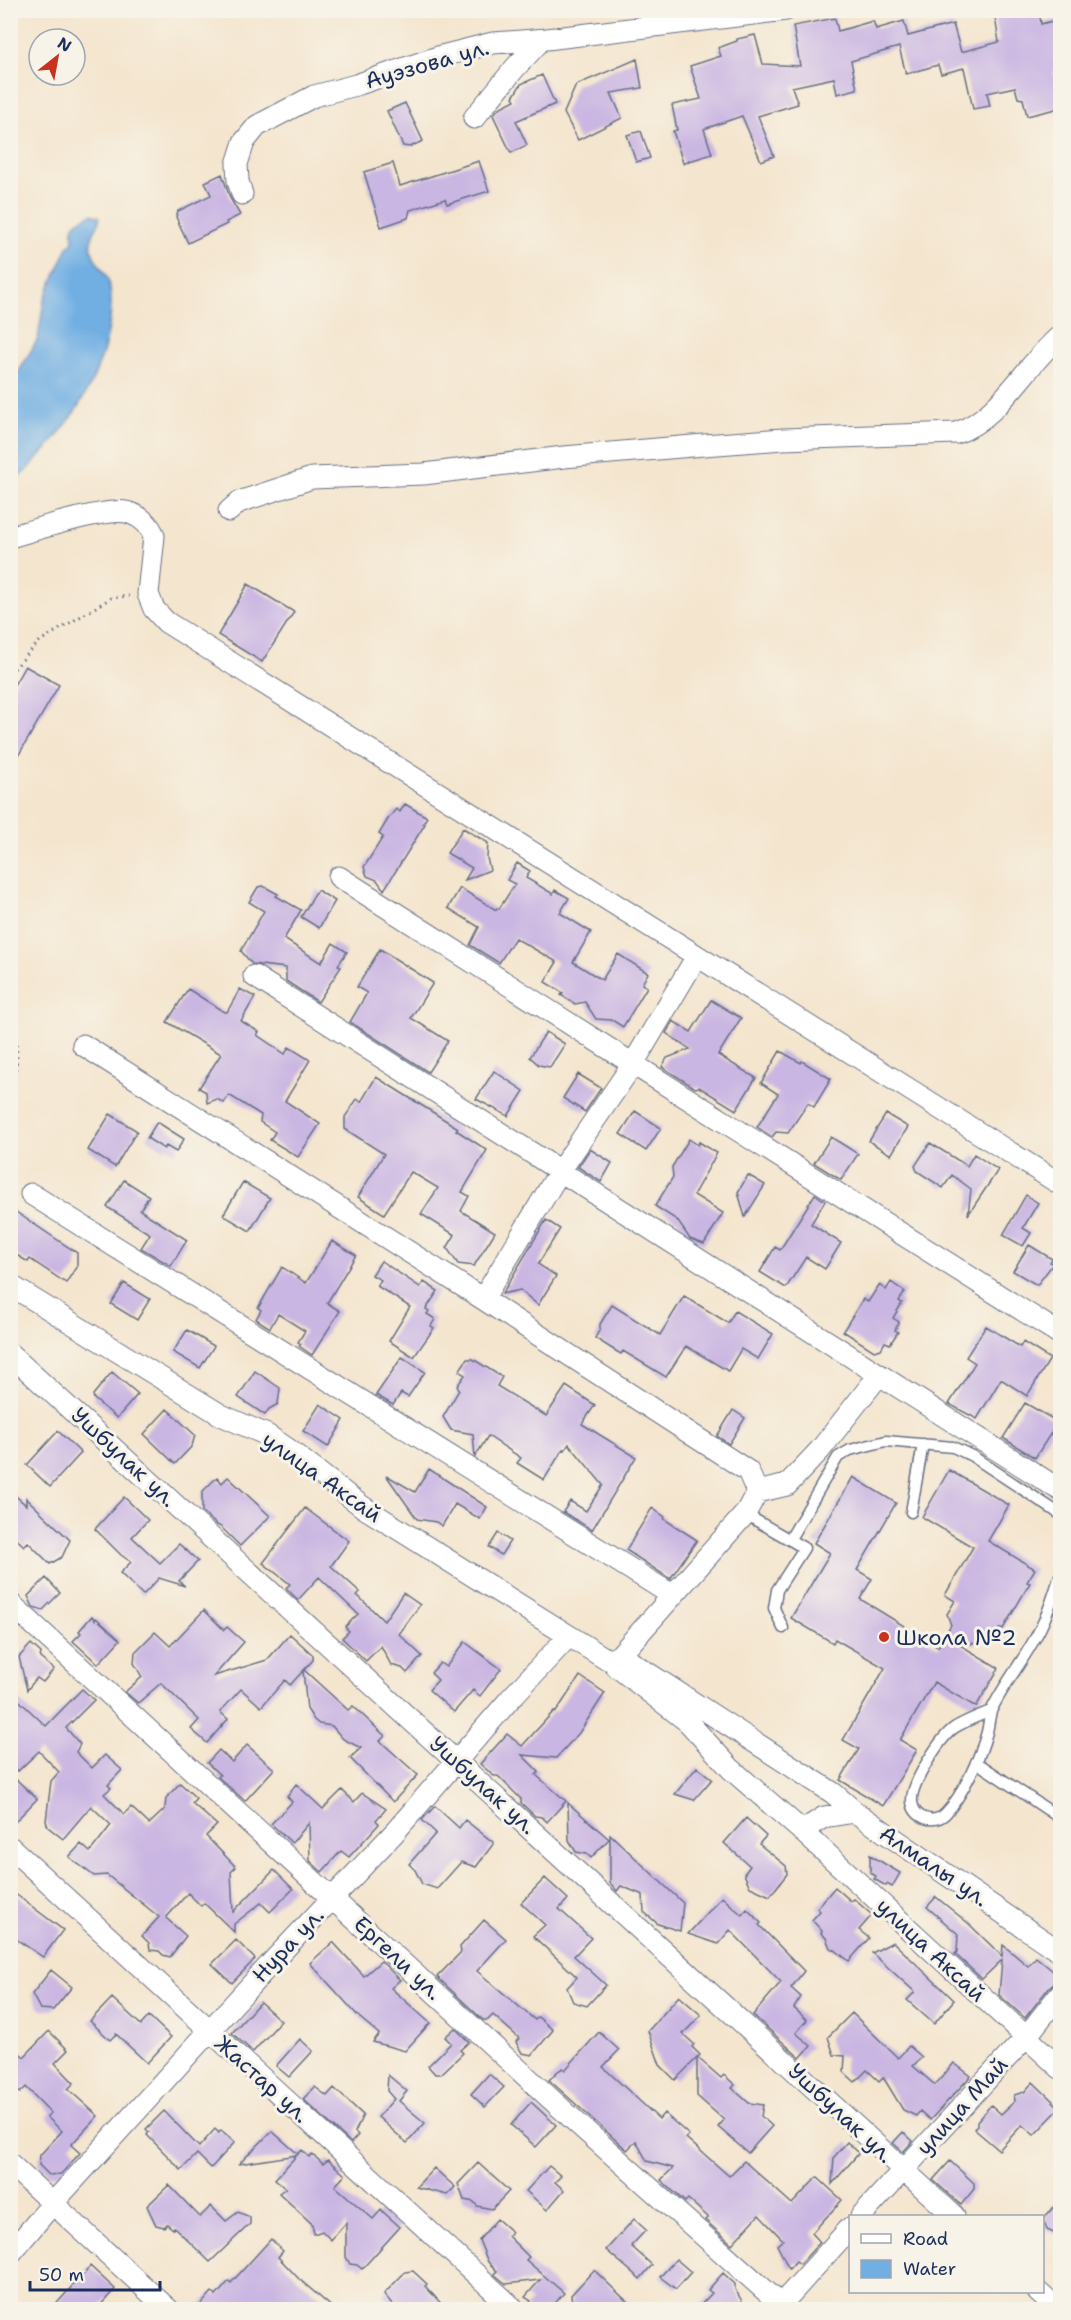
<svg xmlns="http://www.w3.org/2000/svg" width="1071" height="2320" font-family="'Shantell Sans',sans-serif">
	<rect width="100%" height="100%" fill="#f7f3e8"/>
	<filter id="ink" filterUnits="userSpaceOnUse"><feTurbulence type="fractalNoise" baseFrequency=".0167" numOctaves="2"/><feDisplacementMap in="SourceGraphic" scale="12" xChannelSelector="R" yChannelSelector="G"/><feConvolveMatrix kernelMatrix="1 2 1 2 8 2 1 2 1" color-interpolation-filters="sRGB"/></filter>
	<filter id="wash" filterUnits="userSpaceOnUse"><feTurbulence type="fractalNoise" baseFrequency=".008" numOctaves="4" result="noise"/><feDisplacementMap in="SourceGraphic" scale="24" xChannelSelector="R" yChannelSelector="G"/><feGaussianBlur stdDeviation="1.35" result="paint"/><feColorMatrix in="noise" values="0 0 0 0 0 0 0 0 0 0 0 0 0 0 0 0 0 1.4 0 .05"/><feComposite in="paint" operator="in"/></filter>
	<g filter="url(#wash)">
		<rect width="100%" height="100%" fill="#f4e5ce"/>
		<path fill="#71afe3" stroke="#466fa0" stroke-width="1.5" d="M92 214 100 217C99 226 92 234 91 243 90 257 103 268 108 280 111 287 111 300 111 307 108 365 77 417 39 457 30 467 24 476 11 479V392L15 378 38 339 44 300 68 247 73 241C71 222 76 222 92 214Z"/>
		<g id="blocks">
			<path fill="#cab6e2" d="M1025 10H1039L1041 24 1060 19V70L1053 72 1060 108 1027 116 1023 99 1018 98 1015 87 987 93 990 106 973 109 964 68 941 74 938 65 906 74 899 47 851 61 857 89 837 94 834 78 792 87 798 104 758 116 774 156 761 161 742 116 704 129 712 154 683 163 673 131 677 130 672 105 701 99 690 66 721 56 718 48 737 41V39L755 35 763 64 800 66 793 26 835 18 838 31 873 21 876 29 904 21 908 36 953 24 961 52 999 42 995 17Z
				M637 59 642 88 611 93 622 118 578 140 564 113 576 85Z
				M542 75 555 104 516 121 527 145 511 153 493 115 499 108 515 100 513 97 521 84Z
				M405 103 423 141 410 147 403 146 387 111Z
				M641 131 650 158 636 162 627 135Z
				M479 161 489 191 447 204 445 199 410 210 408 218 381 227 364 172 393 163 400 186Z
				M222 174 230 198 240 215 226 222 227 224 188 243 176 217 178 211 211 195 205 182Z
				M248 584 294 612 262 662 218 635Z
				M25 666 59 685 10 770V692Z
				M405 804 427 817 423 823 425 824 384 890 377 880 367 876 364 867 383 837 379 834 388 819 396 809 400 812Z
				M463 828 488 843 487 858 490 870 465 880 472 868 447 853Z
				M517 863 530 871 526 878 553 894 555 890 569 898 560 913 591 932 573 962 602 980 618 954 648 973 642 984 647 987 623 1027 612 1020 596 1019 585 1002 575 1004 561 995 563 993 545 982 557 962 515 938 499 963 470 945 479 927 448 908 460 888 496 910 497 908 499 909 515 884 507 880Z
				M263 886 278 894 276 896 301 910 284 939 321 963 333 943 347 952 338 965 341 967 318 1002 286 981V968L252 964 241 951 264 911 249 902 258 887Z
				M317 890 335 901 319 928 301 917Z
				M380 949 433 983 411 1018 448 1041 428 1072 350 1022 367 993 357 987Z
				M188 989 224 1012H227L240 989 255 997 241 1021 259 1032 257 1035 285 1054 289 1047 310 1060 285 1101 320 1124 298 1157 270 1140 275 1132 260 1122 261 1115 229 1095 224 1103 217 1099 207 1103 206 1092 199 1088 221 1054 167 1022Z
				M711 1000 741 1018 718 1055 756 1078 736 1110 699 1087 695 1088 662 1067 667 1058 690 1049 666 1033 673 1021 691 1032Z
				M546 1032 565 1044 550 1067 539 1065 530 1057Z
				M780 1051 801 1063 802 1061 831 1079 814 1107 808 1103 788 1133 776 1132 772 1137 757 1127 778 1094 761 1083Z
				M494 1071 524 1091 508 1116 476 1099Z
				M578 1074 601 1088 585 1112 563 1098Z
				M376 1077 458 1128 456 1130 487 1150 462 1192 469 1196 461 1211 495 1232 474 1266 458 1264 447 1248 455 1235 421 1214 438 1188 413 1173 411 1172 384 1214 358 1197 384 1154 345 1129V1117L357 1099 361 1102Z
				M635 1111 661 1128 646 1151 620 1134Z
				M110 1114 137 1131 115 1167 88 1150Z
				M886 1114 908 1127 891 1155 869 1141Z
				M157 1122 184 1139 176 1152 166 1146 164 1149 147 1138Z
				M831 1137 858 1154 841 1180 814 1163Z
				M689 1139 698 1145 699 1142 717 1153 695 1192 694 1195 723 1213 704 1244 690 1239 677 1220 655 1206 673 1177 672 1167Z
				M930 1143 967 1166 974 1154 998 1170 968 1215 971 1189 952 1175 943 1188 917 1171 915 1166Z
				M590 1149 612 1163 601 1182 578 1167Z
				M748 1175 765 1185 745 1217 738 1192Z
				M124 1180 149 1196 140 1210 187 1240 171 1266 141 1248 150 1234 107 1207Z
				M243 1182 270 1198 250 1231 223 1215Z
				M815 1194 825 1201 811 1224 841 1243 825 1269 806 1257 786 1288 760 1272 775 1247 780 1250Z
				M1026 1195 1038 1203 1023 1228 1031 1233 1023 1246 1003 1235Z
				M10 1208 77 1253V1266L66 1283 30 1259 28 1262 10 1251Z
				M546 1220 560 1229 538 1264 556 1276 538 1305 520 1290 502 1294Z
				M332 1241 356 1255 327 1303 340 1311 312 1355 299 1346 301 1344 298 1342 305 1331 278 1314 270 1328 256 1319 261 1310 258 1308 282 1267 306 1283Z
				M1029 1245 1052 1259 1050 1262 1053 1264 1037 1285 1013 1271Z
				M381 1261 420 1287 424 1282 438 1291 426 1309 429 1311 427 1314 435 1319 431 1326 434 1328 414 1357 389 1341 410 1307 377 1286 381 1280 372 1275Z
				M891 1282 905 1292 899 1301 902 1303 893 1318 899 1322 895 1330 898 1332 890 1344 885 1342 881 1349 874 1351 843 1331 863 1299 868 1302 879 1285 886 1290Z
				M124 1283 150 1299 137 1320 111 1304Z
				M684 1296 728 1323 735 1311 773 1334 758 1359 741 1349 728 1371 686 1346 666 1377 623 1351 621 1354 614 1350 595 1338 600 1329V1324L612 1305 660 1335Z
				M986 1326 1020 1347 1023 1342 1050 1359 1027 1396 1001 1379 977 1419 949 1404 975 1363 966 1357Z
				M187 1330 214 1346 200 1368 173 1352Z
				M402 1357 425 1372 408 1397 401 1393 393 1405 376 1395Z
				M467 1359H473L502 1377 497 1386 546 1416 566 1386 595 1405 582 1424 636 1457 592 1530 563 1512 570 1501 586 1511 603 1485 569 1444 565 1450 563 1449 544 1480 517 1463 521 1458 488 1436 475 1457 473 1434 451 1430 443 1417 459 1390 457 1386 465 1375 459 1371Z
				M255 1371 280 1388 278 1404 269 1409 265 1415 238 1397Z
				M112 1372 138 1394 117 1418 94 1399 93 1395Z
				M1025 1403 1058 1422 1035 1458 1003 1438Z
				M320 1404 344 1420 328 1447 303 1431Z
				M167 1409 195 1435 192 1446 175 1464 144 1434Z
				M733 1410 745 1418 729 1444 717 1436Z
				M58 1431 81 1453 50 1487 27 1465Z
				M429 1469 487 1507 480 1519 455 1504 442 1526 436 1522 417 1519 386 1475 415 1492Z
				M949 1470 1009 1505 988 1541 1035 1569 1027 1582 1030 1583 1003 1629H999L992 1641 960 1645 999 1668 976 1707 934 1682 900 1740 917 1750 883 1806 840 1780 859 1749 843 1740 885 1668 835 1639 833 1643 791 1618 830 1553 814 1543 853 1477 896 1503 857 1570 872 1579 860 1599 938 1647 951 1625 947 1614 955 1601 945 1595 973 1547 922 1517Z
				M217 1477 222 1483 228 1477 270 1516 240 1546 221 1527 217 1525 202 1512V1492Z
				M10 1491 26 1505V1498L70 1540 62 1557 50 1564 28 1542 24 1546 10 1533Z
				M124 1497 148 1520 132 1537 160 1563 179 1544 198 1561 179 1581 185 1586 159 1578 143 1595 120 1573 131 1562 121 1555 95 1529Z
				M305 1508 349 1541 331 1566 360 1592 357 1595 384 1621 403 1593 420 1605 399 1634 422 1656 407 1673 402 1668 391 1665 381 1646 366 1661 342 1638 349 1631 345 1627 358 1614 319 1577 298 1600 286 1588 290 1584 263 1563Z
				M652 1508 665 1517 664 1519 697 1540 670 1579 626 1550Z
				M498 1533 510 1541 501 1555 489 1547Z
				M46 1578 60 1593 43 1610 33 1607 28 1596Z
				M204 1610 224 1630 227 1627 244 1642 214 1676 267 1660 290 1634 313 1655V1660L304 1670 348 1710 353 1706 385 1736 380 1741 418 1775 393 1802 350 1758 361 1748 343 1739 332 1726 319 1724 314 1720 307 1709 303 1671 290 1685 285 1680 261 1707 241 1689 220 1712 228 1719 207 1743 191 1729 199 1720 161 1683 138 1703 125 1692 142 1677 134 1663 135 1652 155 1632 170 1646Z
				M92 1616 95 1620 96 1618 120 1640 98 1664 73 1641 81 1633 79 1631Z
				M465 1642 501 1669 480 1696 473 1690 454 1712 429 1690 438 1680 431 1673 440 1663 446 1667Z
				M31 1644 41 1653 40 1658 54 1669 43 1682 37 1678 27 1690 19 1657Z
				M580 1676 605 1693 579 1733 556 1758 522 1755 539 1772 536 1775 566 1801 547 1822 542 1817 535 1816 521 1803V1799L498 1776H494L480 1764 507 1734 522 1746 554 1711 556 1712Z
				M82 1689 94 1700 66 1728 80 1744 76 1752 92 1768 105 1755 122 1770 108 1785 111 1788 104 1794 124 1814 131 1807 149 1824 165 1809 166 1798 180 1783 196 1798 192 1803 217 1825 206 1836 236 1867 231 1872 233 1912 274 1870 293 1889 270 1912 261 1903 234 1924V1932L204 1903 201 1906 188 1893 166 1918 186 1936 170 1957 163 1955 159 1951 150 1950 149 1943 142 1936 159 1917 107 1875 94 1876 69 1857 81 1844 90 1852 111 1825 91 1806 63 1839 48 1827 46 1821 51 1781 59 1772 39 1751 18 1771 10 1767V1746L15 1737 10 1733V1692L46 1726Z
				M247 1745 274 1769 245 1801 218 1777 220 1775 207 1763 219 1750 232 1762Z
				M697 1767 712 1779 694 1800 675 1794Z
				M17 1780 37 1799 10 1827V1788Z
				M296 1784 323 1809 342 1790 354 1802 362 1793 386 1809 376 1820 379 1824 349 1857 341 1851 322 1872 310 1861 309 1823 292 1843 271 1824 292 1802 287 1796Z
				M568 1803 609 1839 591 1858 587 1854 576 1852 569 1840Z
				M435 1806 459 1828 465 1820 494 1843 476 1867 461 1862 437 1889 422 1884 415 1870 409 1864 436 1833 422 1820Z
				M746 1818 766 1836 759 1844 786 1866 787 1874 770 1896 750 1887 744 1874 750 1866 724 1843Z
				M610 1834 683 1903 680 1931 658 1924 644 1912 643 1895 621 1886 617 1891 610 1883Z
				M870 1855 900 1873 892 1887 887 1884 886 1886 874 1879 876 1876 870 1873Z
				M545 1878 568 1899 559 1909 591 1938 574 1956 606 1985 587 2006 573 2002 567 1988 577 1977 533 1936 545 1925 521 1903Z
				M835 1887 851 1901 854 1899 872 1915 859 1930 869 1938 849 1961 835 1950 830 1948 826 1938 821 1933 822 1931 812 1920 820 1911 817 1908Z
				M10 1890 63 1930 43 1957 10 1935Z
				M722 1897 742 1915 747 1909 761 1923 759 1925 804 1971 791 1988 801 1997 794 2008 807 2020 796 2033 811 2046 800 2058 753 2015 781 1982 730 1930 718 1944 688 1934Z
				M936 1897 968 1923 1002 1956 1003 1945 1028 1966 1036 1957 1060 1977 1059 1982 1050 1986 1025 2018 999 1995 1002 1960 982 1979 955 1954 957 1952 958 1934 927 1907Z
				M484 1920 506 1939 477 1971 535 2020 538 2017 553 2030 532 2055 522 2053 516 2042 519 2038 493 2015 488 2020H483L437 1977 461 1952 460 1947Z
				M236 1940 255 1959 232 1983 212 1964Z
				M333 1942 364 1976 381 1961 400 1980 391 1988 430 2023 405 2051 373 2042 379 2034 359 2017 310 1963Z
				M893 1942 954 2000 934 2024 907 2000 915 1992 872 1953Z
				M51 1970 72 1987 53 2010 40 2009 32 1994Z
				M679 1996 701 2015 683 2034 694 2044 692 2047 700 2055 675 2080 660 2065 648 2031Z
				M112 1998 141 2025 149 2016 171 2037 147 2063 116 2034 110 2040 90 2021Z
				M260 2002 281 2021 253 2052 232 2033Z
				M852 2013 898 2058 909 2046 922 2057 913 2066 935 2085 954 2063 971 2076 930 2120 920 2111 916 2116 903 2110 883 2077 879 2081 867 2070 855 2082 844 2072 845 2056 834 2055 828 2037Z
				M455 2028 469 2042 460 2050 463 2053 441 2074H435L428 2066 451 2043 445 2037Z
				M49 2031 68 2050 55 2063 74 2083 68 2089 98 2116 71 2145 80 2153 61 2174 49 2175 39 2165 40 2155 62 2131 47 2117 51 2113 26 2087 20 2093 10 2083V2044L24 2057Z
				M599 2032 619 2050 603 2067 659 2119 664 2113 689 2135 686 2138 729 2176 744 2161 792 2204 817 2177 842 2200 812 2233 820 2242 800 2264 796 2261 789 2269 777 2245 783 2240 759 2215 732 2244 705 2220 708 2217 688 2199 685 2202 661 2180 673 2168 647 2161 636 2141 627 2150 549 2080 558 2071 563 2068 565 2070Z
				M300 2039 313 2051 289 2077 276 2066Z
				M697 2057 721 2078 724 2075 735 2085 732 2088 749 2103 763 2105 761 2116 772 2126 748 2153 718 2127 724 2120 697 2096Z
				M489 2074 504 2087 485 2107 471 2094Z
				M388 2075 407 2091 399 2101 425 2123 407 2143 378 2117 394 2099 387 2091Z
				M1033 2082 1060 2108 1034 2135 1022 2125 999 2150 974 2129 977 2125V2121L991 2105 1001 2114 1015 2101 1014 2095 1024 2092Z
				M315 2087 327 2096 334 2088 363 2115 355 2132 358 2135 351 2143 303 2099Z
				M531 2102 556 2125 536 2147 511 2125Z
				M164 2111 199 2147 215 2129 219 2133 221 2130 235 2142 211 2168 197 2154 181 2170 147 2135 149 2132 146 2129Z
				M272 2131 298 2154 302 2150 309 2157 312 2154 323 2164 328 2160 345 2175 335 2186 373 2219 381 2210 400 2227 362 2269 357 2265 350 2264 346 2257V2223L331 2240 322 2231 314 2234 312 2224 279 2193 286 2188 275 2179 297 2155 239 2164Z
				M903 2132 913 2141 903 2152 893 2143Z
				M847 2142 859 2153 832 2184 834 2157Z
				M950 2161 974 2183V2189L961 2205 933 2180Z
				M478 2163 509 2191 492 2209 477 2206 474 2202 464 2200 458 2184Z
				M549 2166 561 2176 555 2182 564 2190 547 2210 526 2191Z
				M434 2168 455 2187 447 2195 416 2187Z
				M169 2185 200 2217 211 2206 226 2221 238 2212 250 2217V2224L210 2262 174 2227 173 2229 167 2224 164 2227 156 2225 147 2206Z
				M1060 2200V2236L1047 2230 1043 2219Z
				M497 2219 512 2232 508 2236 529 2257 526 2260 564 2293 549 2310H527V2306L531 2301 525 2297 540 2280 506 2284 494 2274 497 2271 488 2262 479 2240Z
				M634 2219 646 2230 631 2246 652 2265 640 2279 606 2250Z
				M271 2239 283 2251 278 2257 299 2279 334 2309 196 2310 212 2292 216 2296 229 2281 231 2283Z
				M676 2259 691 2272 676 2289 660 2277Z
				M90 2266 115 2289 96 2310H51Z
				M594 2270 636 2310H573L571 2295Z
				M413 2271 427 2284 425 2286 447 2310H398L392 2304 384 2294 405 2272Z
				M723 2273 735 2284V2289L747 2310H696L712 2293 708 2290Z"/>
		</g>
	</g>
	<g filter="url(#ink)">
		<use href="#blocks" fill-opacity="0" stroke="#676f85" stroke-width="1.5"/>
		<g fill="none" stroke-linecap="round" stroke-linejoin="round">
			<g stroke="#676f85" stroke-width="13">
				<path id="lane" d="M911 1512 923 1444
					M745 1514 804 1548 777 1590 774 1608 783 1628
					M790 1539 838 1457 850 1450 886 1441 953 1447 972 1456 1060 1514
					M991 1711C978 1716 965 1721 954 1728 940 1738 910 1785 912 1802 914 1819 935 1825 946 1813 963 1795 981 1755 987 1732 989 1724 989 1716 992 1709 1006 1681 1027 1656 1041 1627 1049 1611 1054 1593 1060 1576
					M976 1762 1060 1818"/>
			</g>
			<g stroke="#676f85" stroke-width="23">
				<path id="street" d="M474 118 515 68 541 40
					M242 194 238 181 237 164 244 142 257 126 314 96 356 85 438 57 493 43 547 39 786 10
					M229 511 239 502 312 478 424 474 564 457 704 445 783 439 956 433C1000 418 1025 365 1060 336
					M10 537C33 530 106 508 126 512 139 515 150 524 154 536L148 594 154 609 166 622 1060 1184
					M697 956 633 1064 1060 1334
					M254 976 560 1171 633 1064 339 877
					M83 1045 483 1299 748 1471 757 1492 745 1514 620 1655 611 1660
					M31 1194 672 1595
					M10 1285 221 1415 267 1435 288 1449 363 1507 606 1659 611 1660 617 1667 688 1722 731 1769 802 1831 1060 2068
					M483 1299 560 1171 1060 1490
					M10 1354 954 2216
					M757 1492 787 1485 820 1450 879 1375
					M10 1603 577 2123 787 2310
					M623 1657 833 1793 855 1812 1060 1952
					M802 1831 824 1817 855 1812
					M10 1847 515 2310
					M10 2164 169 2310
					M861 2216 1026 2037 1060 1994
					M10 2254 53 2203 272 1962 394 1833 510 1699 568 1637
					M1038 2292 1058 2310
					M776 2310 850 2228"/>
			</g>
			<path stroke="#676f85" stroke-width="3" stroke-dasharray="1.5 4.5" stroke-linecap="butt" d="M10 673 40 641 111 598 129 596
				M10 1009C16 1034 22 1063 10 1087"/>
			<use href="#lane" stroke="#fff" stroke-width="10"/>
			<use href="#street" stroke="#fff" stroke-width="21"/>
		</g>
	</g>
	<circle fill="#c8321e" stroke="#f7f3e8" stroke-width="2" cx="884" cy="1637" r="6"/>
	<g text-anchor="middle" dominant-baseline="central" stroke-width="6" stroke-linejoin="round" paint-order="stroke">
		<g font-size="22" fill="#1b2f5e" stroke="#f7f3e8">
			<text transform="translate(427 64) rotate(-16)">Ауэзова ул.</text>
			<text transform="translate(124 1457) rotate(43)">Ушбулак ул.</text>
			<text transform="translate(322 1477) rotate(35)">улица Аксай</text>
			<text transform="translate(483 1785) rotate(42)">Ушбулак ул.</text>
			<text transform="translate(934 1866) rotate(34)">Алмалы ул.</text>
			<text transform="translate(288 1945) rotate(-47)">Нура ул.</text>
			<text transform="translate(931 1950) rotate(43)">улица Аксай</text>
			<text transform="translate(398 1958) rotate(43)">Ергели ул.</text>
			<text transform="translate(262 2079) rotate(42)">Жастар ул.</text>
			<text transform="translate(962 2106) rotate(-48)">улица Май</text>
			<text transform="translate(841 2113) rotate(43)">Ушбулак ул.</text>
		</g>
		<g font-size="22" fill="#1b2f5e" stroke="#f7f3e8" text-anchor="start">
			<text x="896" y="1637">Школа №2</text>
		</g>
	</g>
	<rect width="1071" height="2320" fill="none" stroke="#f7f3e8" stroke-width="36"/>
	<rect x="849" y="2215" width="195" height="78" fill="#f7f3e8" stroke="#9fa5b1" stroke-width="1.5"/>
	<rect x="861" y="2234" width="30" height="9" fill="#ffffff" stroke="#9fa5b1" stroke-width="1.5"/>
	<text x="903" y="2245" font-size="18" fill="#1b2f5e">Road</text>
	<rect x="861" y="2260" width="30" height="18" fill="#71afe3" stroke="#9fa5b1" stroke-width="1.5"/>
	<text x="903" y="2275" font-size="18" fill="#1b2f5e">Water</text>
	<g transform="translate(57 57) rotate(31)"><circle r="28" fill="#f7f3e8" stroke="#9fa5b1" stroke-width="1.5"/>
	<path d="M0-4.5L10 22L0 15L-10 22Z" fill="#c8321e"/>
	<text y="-9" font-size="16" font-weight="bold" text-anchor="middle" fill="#1b2f5e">N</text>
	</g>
	<path d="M30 2281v9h130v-9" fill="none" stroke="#1b2f5e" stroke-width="3"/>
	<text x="39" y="2281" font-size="18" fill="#1b2f5e" stroke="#f7f3e8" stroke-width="4.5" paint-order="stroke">50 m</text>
</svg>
